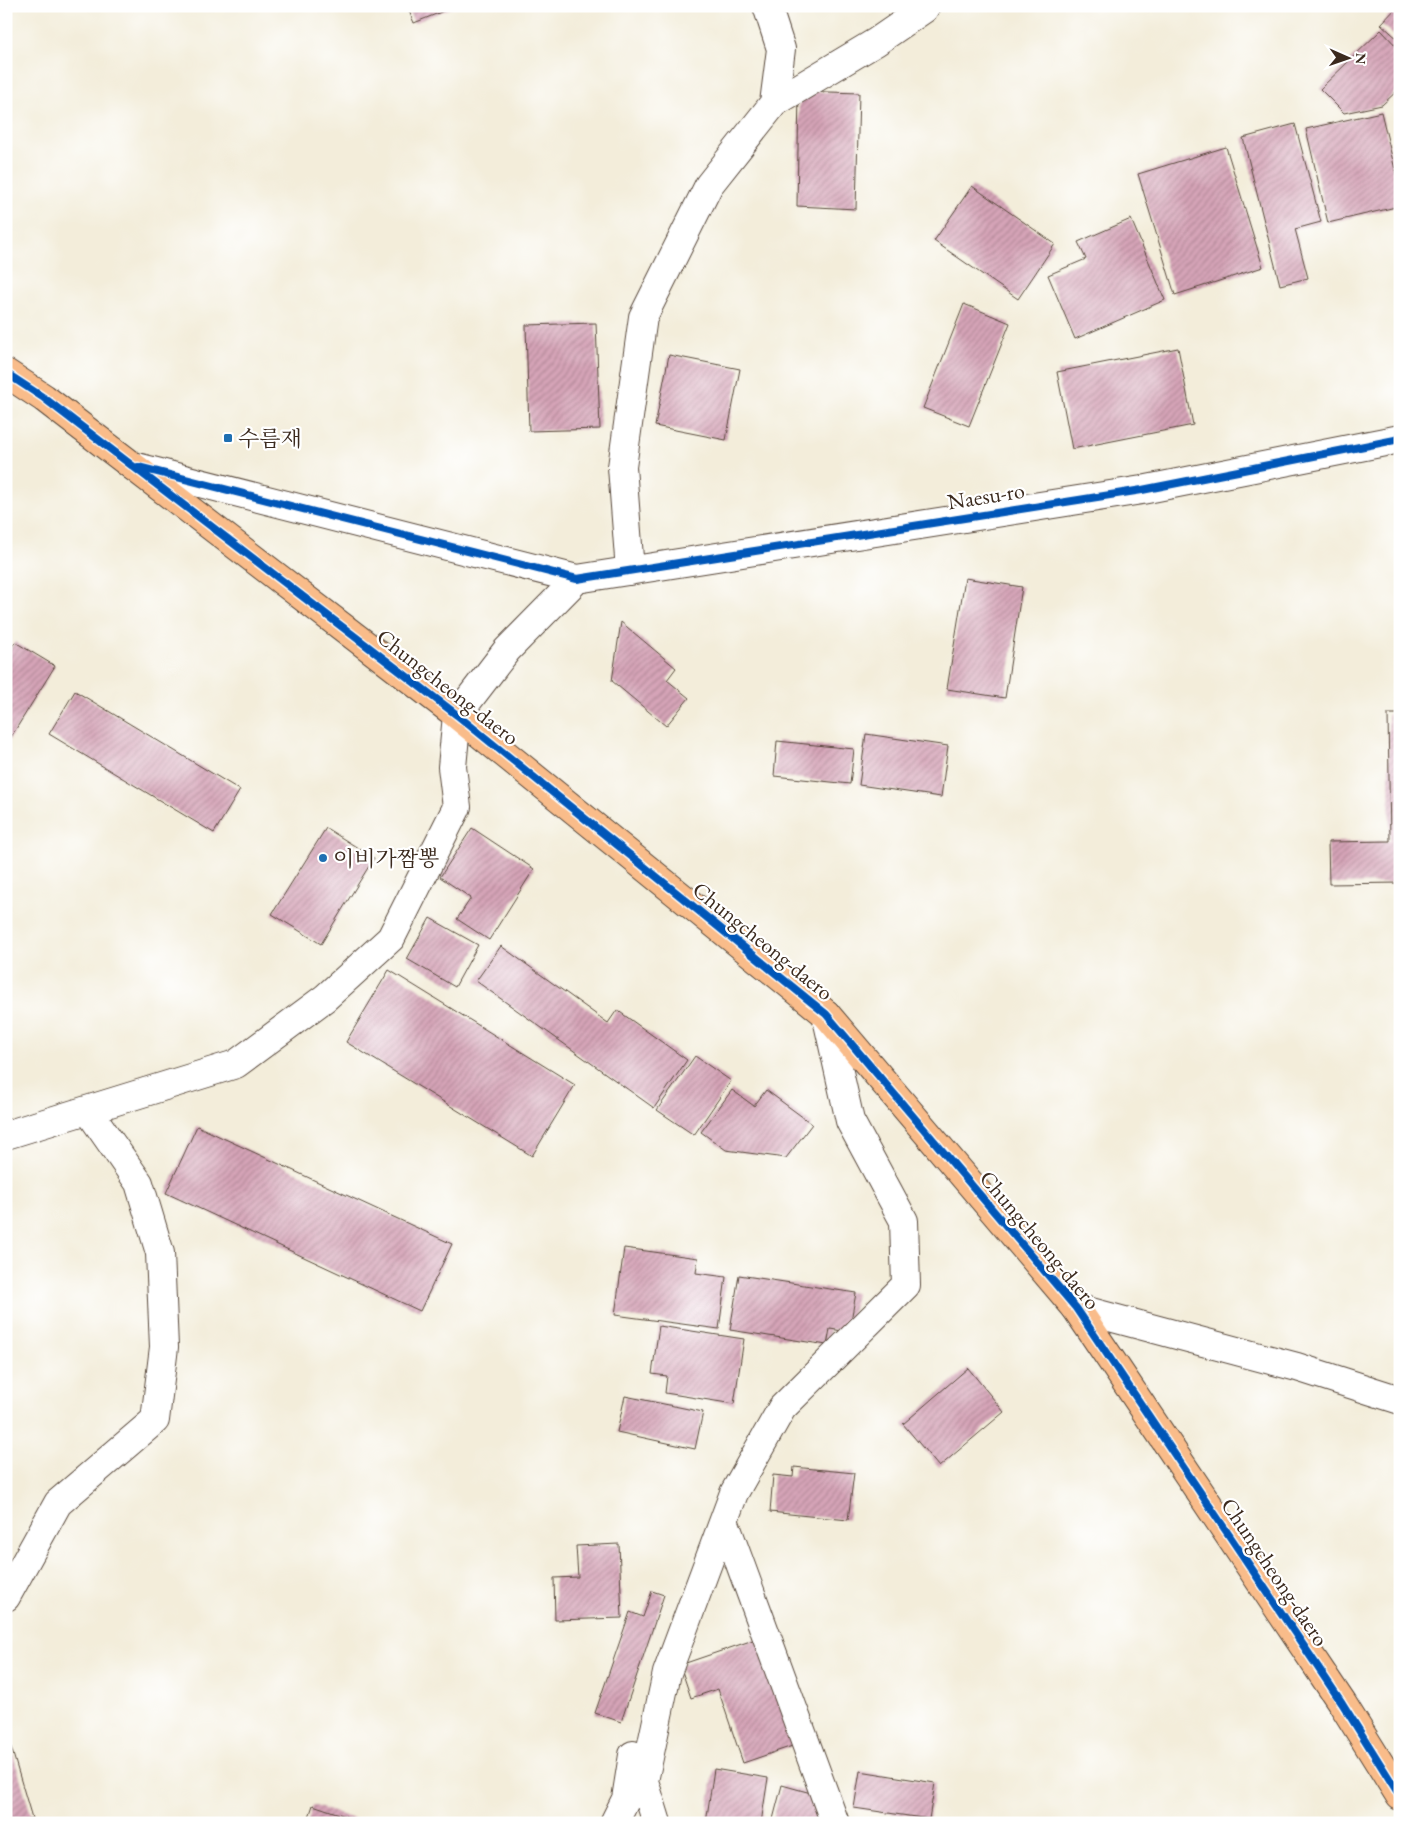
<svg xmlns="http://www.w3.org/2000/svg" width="1406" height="1829" font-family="'EB Garamond','Noto Serif KR',serif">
	<defs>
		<pattern id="building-hatch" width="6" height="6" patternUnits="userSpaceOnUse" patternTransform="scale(1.25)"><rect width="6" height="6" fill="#d6a4b8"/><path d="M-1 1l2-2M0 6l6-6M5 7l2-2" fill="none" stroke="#af8695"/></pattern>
	</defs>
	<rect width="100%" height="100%" fill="#fff"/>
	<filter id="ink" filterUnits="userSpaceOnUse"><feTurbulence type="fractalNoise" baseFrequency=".02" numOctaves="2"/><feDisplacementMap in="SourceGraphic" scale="10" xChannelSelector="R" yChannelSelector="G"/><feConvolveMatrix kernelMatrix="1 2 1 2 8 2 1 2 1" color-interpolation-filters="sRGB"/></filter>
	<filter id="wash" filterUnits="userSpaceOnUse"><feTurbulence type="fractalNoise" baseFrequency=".0096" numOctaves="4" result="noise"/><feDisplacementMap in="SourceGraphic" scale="20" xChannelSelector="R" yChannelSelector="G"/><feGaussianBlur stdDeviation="1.12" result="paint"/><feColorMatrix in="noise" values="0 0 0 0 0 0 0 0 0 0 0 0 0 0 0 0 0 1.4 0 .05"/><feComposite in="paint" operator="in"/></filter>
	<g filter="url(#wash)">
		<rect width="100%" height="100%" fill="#f3edda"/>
		<g id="blocks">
			<path fill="url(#building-hatch)" d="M407 6H456L414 23Z
				M1398 6H1400V41L1381 24Z
				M1381 30 1400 50V88L1382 105 1344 113 1320 89Z
				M799 91 859 93 856 209 797 206Z
				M1381 112 1400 190V206L1328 223 1306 129Z
				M1295 124 1321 222 1295 229 1308 278 1280 285 1243 138Z
				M1226 147 1263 267 1175 295 1138 174Z
				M972 186 1055 244 1018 299 934 241Z
				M1131 219 1165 300 1075 339 1048 275 1086 259 1078 242Z
				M964 304 1010 323 969 426 923 408Z
				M596 323 600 429 529 431 526 325Z
				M1178 348 1193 425 1072 449 1057 372Z
				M669 355 740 369 726 440 655 426Z
				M965 578 1022 587 1005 698 947 689Z
				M621 622 676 668 667 680 689 698 666 726 612 681Z
				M15 642 55 666 6 745V655Z
				M75 691 240 790 214 833 49 734Z
				M1388 714H1400V883L1329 884 1328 842 1390 841Z
				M866 734 948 746 941 797 859 785Z
				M777 741 854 749 850 784 774 776Z
				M326 828 374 858 321 944 272 914Z
				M472 828 534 869 489 940 457 919 471 898 440 877Z
				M430 918 478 945 455 987 407 959Z
				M501 946 608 1023 617 1010 687 1060 654 1108 476 981Z
				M389 970 575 1085 532 1156 346 1042Z
				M695 1056 731 1081 694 1135 657 1110Z
				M732 1090 754 1106 766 1090 812 1124 786 1158 726 1150 701 1132Z
				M197 1126 452 1244 420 1311 166 1193Z
				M624 1248 698 1258 696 1273 726 1277 719 1329 615 1315Z
				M739 1275 856 1293 849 1332 830 1329 827 1345 730 1330Z
				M659 1326 744 1339 734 1404 665 1393 667 1376 652 1374Z
				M968 1368 1004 1412 939 1467 903 1424Z
				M625 1396 703 1412 695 1449 617 1432Z
				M794 1467 854 1473 848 1520 770 1512 773 1475 793 1477Z
				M619 1544 622 1618 555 1620 554 1578 578 1577 576 1546Z
				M652 1591 664 1595 621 1722 595 1713 630 1612 643 1617Z
				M765 1636 801 1743 743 1763 718 1689 691 1698 680 1665Z
				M6 1730 32 1818 14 1823H6Z
				M714 1769 768 1778 761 1823H706Z
				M860 1771 935 1783 929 1819 854 1808Z
				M782 1785 818 1795 824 1823H772Z
				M313 1805 363 1822V1823H307Z"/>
		</g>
	</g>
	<g filter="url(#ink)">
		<use href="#blocks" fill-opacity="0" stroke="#57473a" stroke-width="1"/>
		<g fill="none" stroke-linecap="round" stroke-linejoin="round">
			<g stroke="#57473a" stroke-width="30">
				<path id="minor" d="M767 6 781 49 774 103
					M133 466 577 579 1142 490 1400 439
					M630 571 622 467 643 317 709 185 774 103 876 42 924 9 926 6
					M6 1135 236 1064 325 998 391 938 457 807 452 767 457 715 507 650 577 579
					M1076 1308 1297 1367 1400 1400
					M724 1520 835 1823
					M6 1597 58 1503 155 1420 164 1347 160 1253 139 1183 88 1110
					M614 1823 626 1799 633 1755
					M657 1823 644 1781 667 1673 734 1493 782 1408 906 1285 904 1221 850 1121 826 1014"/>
			</g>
			<g stroke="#57473a" stroke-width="30">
				<path id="major" d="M6 373 44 398 457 715 826 1014 1076 1308 1342 1703 1400 1796"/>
			</g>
			<use href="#minor" stroke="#fff" stroke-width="28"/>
			<use href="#major" stroke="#f9bc8a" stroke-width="28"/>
			<g stroke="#fff" stroke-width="11">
				<path id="cycleway" d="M6 373 44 398 457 715 826 1014 1076 1308 1342 1703 1400 1796
					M138 467 577 579 1142 490 1400 439"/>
			</g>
			<use href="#cycleway" stroke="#0057b8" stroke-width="8"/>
		</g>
	</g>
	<g fill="#1f6fb2" stroke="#fff" stroke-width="2">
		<rect x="223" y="433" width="10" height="10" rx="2.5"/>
		<circle cx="323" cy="858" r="5"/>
	</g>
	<g text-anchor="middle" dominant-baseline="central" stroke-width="4.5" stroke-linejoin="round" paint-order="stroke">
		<g font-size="22" fill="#3b2a1e" stroke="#fff" text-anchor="start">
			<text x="238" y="438">수름재</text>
			<text x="333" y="858">이비가짬뽕</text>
		</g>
		<g font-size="22" fill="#3b2a1e" stroke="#fff">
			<text transform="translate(986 496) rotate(-9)">Naesu-ro</text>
			<text transform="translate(448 687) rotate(38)">Chungcheong-daero</text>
			<text transform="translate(763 941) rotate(39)">Chungcheong-daero</text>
			<text transform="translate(1040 1240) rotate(50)">Chungcheong-daero</text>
			<text transform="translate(1275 1572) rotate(56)">Chungcheong-daero</text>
		</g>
	</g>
	<rect width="1406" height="1829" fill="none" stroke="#fff" stroke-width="25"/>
	<g transform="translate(1348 58) rotate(92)" stroke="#ffffff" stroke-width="4" paint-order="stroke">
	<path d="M0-4L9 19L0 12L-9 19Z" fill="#3b2a1e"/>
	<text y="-8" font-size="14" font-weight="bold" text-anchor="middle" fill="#3b2a1e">N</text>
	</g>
</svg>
